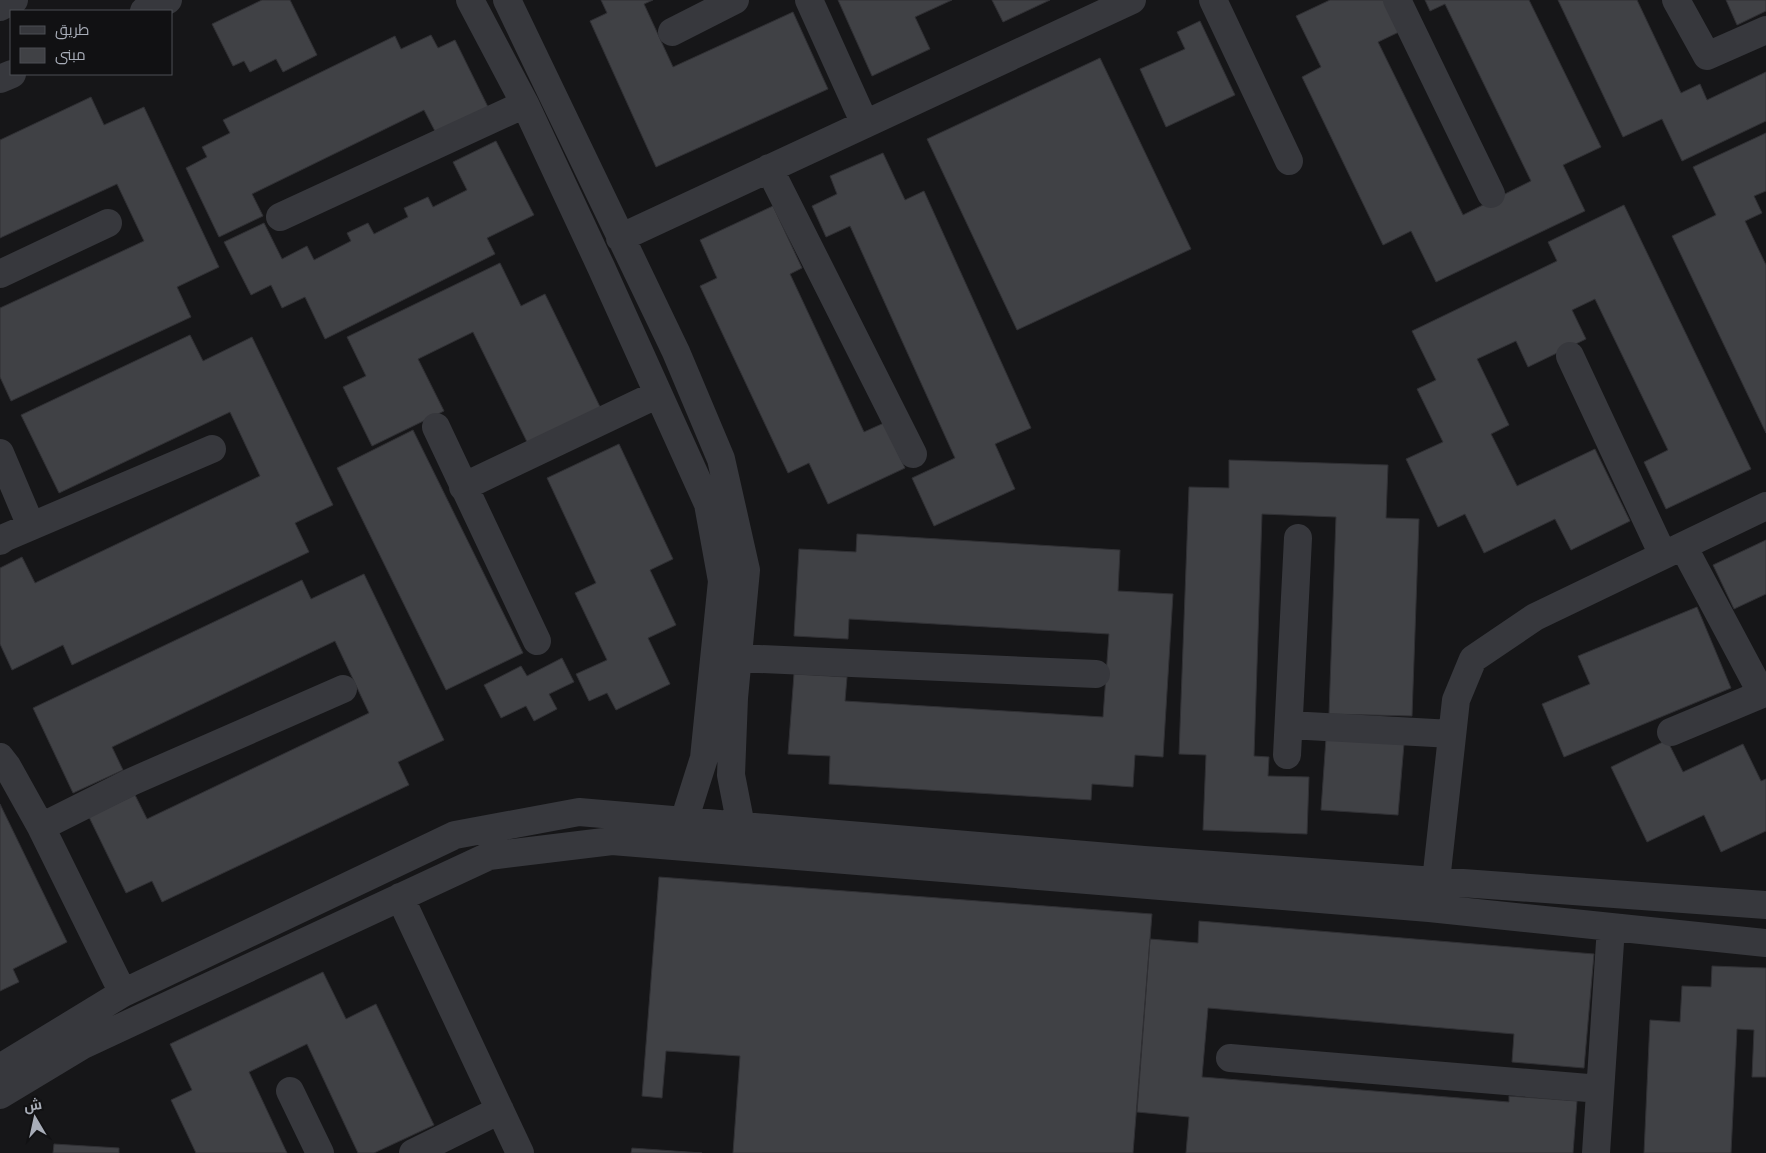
<svg xmlns="http://www.w3.org/2000/svg" width="1766" height="1153" font-family="Poppins,Cairo,sans-serif">
	<rect width="100%" height="100%" fill="#161618"/>
	<path fill="#404145" stroke="#303034" d="M262 0H290L317 55 283 72 276 59 250 72 244 61 233 66 212 24Z
		M601 0H653L644 4 673 67 793 12 828 89 656 167 590 21 607 13Z
		M838 0H952L915 17 930 49 872 76Z
		M992 0H1050L1003 22Z
		M1330 0H1386L1401 31 1378 42 1463 215 1531 181 1445 4 1430 11 1425 0H1529L1601 147 1563 165 1585 211 1436 282 1411 231 1383 245 1302 77 1321 67 1296 16Z
		M1558 0H1637L1681 93 1700 84 1707 100 1766 72V121L1682 161 1662 119 1623 137Z
		M1726 0H1766V11L1737 25Z
		M1200 21 1235 95 1166 127 1140 69 1185 49 1177 32Z
		M431 35 438 48 455 40 489 109 437 135 424 110 252 194 263 216 219 237 186 168 207 157 202 147 230 133 223 120 395 36 401 49Z
		M1100 58 1191 249 1017 330 927 139Z
		M91 97 104 125 144 107 219 267 177 287 191 317 11 401 0 377V308L144 241 117 184 0 238V140Z
		M1766 133V191L1754 196 1762 213 1745 221 1766 265V433L1672 236 1716 215 1693 167Z
		M496 141 534 215 487 238 495 254 325 339 305 297 282 308 271 285 251 295 224 242 264 223 282 259 307 246 314 260 351 241 347 233 368 223 374 234 408 217 404 208 428 197 433 207 467 190 453 162Z
		M883 153 905 200 924 191 1031 428 995 444 1015 489 934 526 912 478 955 458 850 226 826 237 812 206 837 194 830 176Z
		M1624 205 1751 469 1666 509 1644 462 1668 450 1595 299 1572 310 1586 339 1528 367 1516 341 1477 359 1509 425 1491 434 1517 486 1595 449 1630 521 1571 550 1555 519 1484 553 1465 514 1438 527 1406 459 1443 442 1417 389 1436 380 1412 331 1557 261 1548 242Z
		M773 206 802 268 790 274 864 432 884 423 905 468 828 504 809 463 788 473 700 286 717 278 700 240Z
		M500 263 521 306 545 294 603 413 530 448 473 332 418 359 444 411 372 446 343 387 366 376 347 337Z
		M190 335 203 361 252 337 333 505 295 523 309 552 72 665 63 645 12 670 0 644V568L22 557 35 583 260 476 230 412 59 493 21 415Z
		M413 430 523 653 446 690 337 468Z
		M619 444 673 559 650 570 676 625 648 638 670 684 616 710 607 693 589 701 576 674 607 660 575 593 596 583 547 478Z
		M1229 460 1388 465 1386 518 1419 519 1412 716 1329 714 1336 517 1262 514 1254 756 1269 757 1268 776 1309 777 1307 834 1203 830 1206 755 1179 754 1189 487 1229 488Z
		M857 534 1120 550 1118 591 1173 594 1163 757 1135 755 1133 787 1092 784 1091 800 829 784 830 756 788 754 794 674 847 677 845 701 1103 717 1109 634 849 619 848 639 794 636 799 549 856 552Z
		M1766 540V594L1734 609 1713 565Z
		M364 574 444 740 398 762 409 785 162 902 152 881 126 893 89 817 135 795 147 819 369 713 335 641 112 747 123 770 73 793 33 708 302 580 311 599Z
		M1697 607 1731 688 1564 757 1542 704 1590 684 1578 656Z
		M562 658 574 682 549 694 557 709 534 721 526 706 501 718 484 685 521 666 527 676Z
		M1326 738 1404 744 1398 815 1321 810Z
		M1667 740 1683 772 1743 744 1761 781 1766 779V831L1721 852 1704 815 1647 842 1611 767Z
		M0 804 67 942 13 969 19 982 0 991Z
		M659 877 1152 914 1133 1153H733L740 1056 666 1051 662 1098 642 1096Z
		M1199 921 1594 954 1584 1068 1512 1062 1514 1034 1208 1008 1202 1077 1509 1102V1096L1577 1101 1573 1153H1186L1189 1117 1137 1112 1150 939 1198 943Z
		M1712 966 1766 968V1077H1752L1754 1030 1737 1029 1731 1153H1644L1650 1020 1680 1022 1682 986 1711 987Z
		M323 972 346 1019 376 1004 434 1125 374 1153H358L307 1044 249 1072 287 1153H196L171 1100 192 1090 170 1044Z
		M54 1144 119 1148V1153H53Z
		M632 1148 702 1153H631Z"/>
	<g fill="none" stroke-linecap="round" stroke-linejoin="round">
		<path stroke="#37383d" stroke-width="28" d="M470 0 525 104 601 267 708 504 722 581 704 758 684 821
			M507 0 676 352 721 459 746 570 734 698 731 775 741 826
			M809 0 865 124
			M1213 0 1289 161
			M1397 0 1491 194
			M1676 0 1707 56 1766 30
			M0 7 14 0
			M144 11 168 0
			M672 32 735 0
			M0 79 12 74
			M769 168 913 454
			M280 217 525 104
			M620 238 1132 0
			M0 274 108 223
			M1570 356 1663 555
			M436 427 537 641
			M0 453 31 526
			M463 487 658 394
			M0 541 4 538 212 449
			M738 658 1096 674
			M1289 725 1452 734
			M1671 732 1762 694 1683 546
			M1287 755 1298 538
			M0 757 7 766 41 827 123 993
			M41 827 131 782 343 689
			M1436 881 1456 700 1473 659 1535 617 1766 506
			M400 897 520 1153
			M1230 1058 1600 1089
			M0 1068 123 993 455 835 579 812 1144 860 1766 905
			M290 1091 320 1153
			M0 1095 83 1045 489 856 612 841 1429 908 1766 943
			M413 1153 500 1110
			M1596 1153 1611 927"/>
	</g>
	<rect x="10" y="10" width="162" height="65" fill="#111113" stroke="#4d4f55"/>
	<rect x="20" y="26" width="25" height="8" fill="#37383d" stroke="#4d4f55"/>
	<text x="55" y="35" font-size="15" fill="#a8adb8">طريق</text>
	<rect x="20" y="48" width="25" height="15" fill="#404145" stroke="#4d4f55"/>
	<text x="55" y="60" font-size="15" fill="#a8adb8">مبنى</text>
	<g transform="translate(35 1118) rotate(351)" stroke="#111113" stroke-width="4" paint-order="stroke">
	<path d="M0-4L9 19L0 12L-9 19Z" fill="#a8adb8"/>
	<text y="-8" font-size="14" font-weight="bold" text-anchor="middle" fill="#a8adb8">ش</text>
	</g>
</svg>
